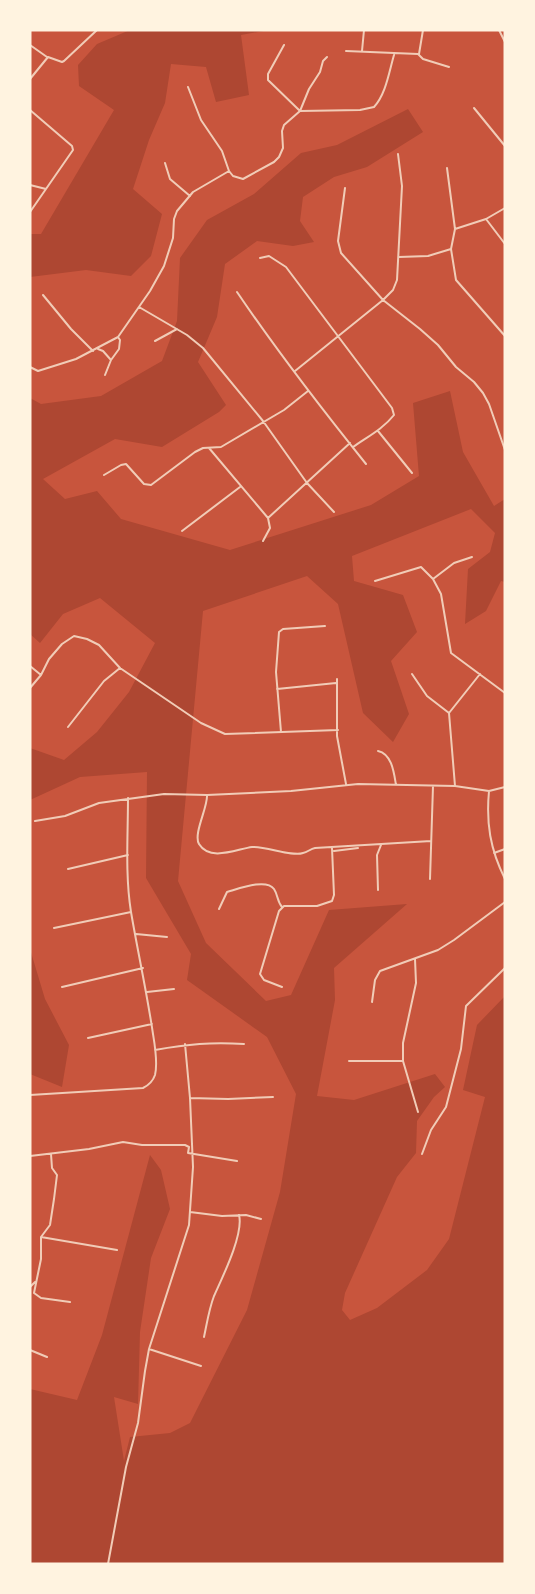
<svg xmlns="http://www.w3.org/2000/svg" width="535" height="1594" font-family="'IBM Plex Sans',sans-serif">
	<rect width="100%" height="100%" fill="#c8553d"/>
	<path fill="#ae4732" d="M130 30H269L241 35 249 95 216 102 206 67 171 64 165 103 149 140 133 189 162 214 151 256 131 276 86 270 30 277V234H41L114 110 79 86 78 65 97 44Z
		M408 109 423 132 367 167 334 177 303 197 300 221 314 242 293 246 257 241 225 264 217 317 198 362 226 405 219 412 162 447 115 439 43 479 65 499 97 491 121 519 230 550 371 505 419 476 413 403 450 391 463 452 494 506 505 499V582L501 581 486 611 465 624 468 569 490 552 495 533 471 509 352 556 354 581 403 595 417 632 391 661 409 714 393 742 363 713 338 604 307 576 203 611 178 881 206 943 266 1001 291 995 329 910 407 904 334 968 335 1000 317 1096 354 1100 435 1074 445 1087 434 1097 417 1121 416 1153 397 1177 345 1293 342 1310 350 1320 377 1308 427 1270 449 1239 485 1097 463 1090 477 1025 505 996V1564H30V1389L77 1400 102 1335 150 1155 161 1170 170 1209 151 1258 140 1332 138 1404 114 1397 124 1461 130 1437 170 1433 190 1423 247 1310 280 1192 296 1094 267 1037 187 980 191 954 146 878 147 772 80 777 30 800V748L64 760 97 732 129 692 155 643 100 598 63 614 40 643 30 634V398L41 404 101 396 162 361 177 321 180 258 207 220 254 194 301 153 337 145Z
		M30 949 45 999 69 1045 62 1087 30 1074Z"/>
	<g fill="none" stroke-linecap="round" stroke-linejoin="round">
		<path stroke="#f1ccb7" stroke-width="2" d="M30 45 47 57
			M284 45 268 74V80L300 111 360 110 374 107C386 94 389 72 394 55
			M346 51 418 54 423 59 449 67
			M362 51 364 30
			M419 54 423 30
			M30 79 48 57 62 62 64 61 97 30
			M188 87 201 120 222 151 229 171 233 176 243 179 274 162 279 157 283 148 282 131 284 125 300 111 309 89 320 72 323 61 327 57
			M474 108 505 146
			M30 110 72 146 73 150 30 212
			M165 163 170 179 190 196
			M447 168 455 229 451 249 456 280 505 336
			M30 185 46 189
			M345 188 338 241 341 253 383 300 420 329 438 345 456 367 474 382 483 393 489 404 505 450
			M486 219 505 244
			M455 229 486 219 505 208
			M399 257 428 256 451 249
			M260 258 269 256 286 267 392 408 394 415C383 429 367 437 353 447
			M237 292C277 351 321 408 366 464
			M43 295 71 329 93 351
			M139 307 187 335 203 348 263 421 307 483 334 512
			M155 341 177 329
			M98 349 103 351 111 360 105 375
			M111 360 119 349 120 340 118 337
			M30 367 38 371 76 359 118 337 150 291 164 266 173 238 174 219 177 211 193 192 229 171
			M295 371 383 300 393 290 397 280 402 186 398 154
			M378 431 412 473
			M209 448 268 518 350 443
			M104 475 121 465 126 464 144 484 151 485 195 452 203 448 221 447 284 410 308 391
			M182 531 240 487
			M263 541 270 528 268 518
			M433 579 454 563 472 557
			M375 581 421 567 433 579 441 594 451 653 505 693
			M30 666 41 675
			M412 674 427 696 449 713
			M337 679V736L346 784
			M30 688 41 675 49 659 62 644 74 636 87 639 99 645 120 668 201 723 225 734 338 730
			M277 689 336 683
			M68 727 104 681 120 668
			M281 732 276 672 279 632 283 629 325 626
			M378 751C392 754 394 773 396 785
			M455 786 449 713 480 674
			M489 791C486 823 490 849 505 879
			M207 795C208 807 193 834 199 844 210 862 237 849 252 847 266 846 292 857 303 853 308 852 310 849 315 848L431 841
			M35 821 65 816 99 803 164 794 207 795 291 791 358 784 455 786 489 791 505 787
			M334 851 358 848
			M494 853 505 849
			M68 869 128 855
			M430 879 433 786
			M378 890 377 855 381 845
			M219 909 227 892C238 889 266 878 274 889 278 895 277 901 282 907
			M54 928 131 912
			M136 934 167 937
			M415 959 416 983 403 1043V1061L418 1112
			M62 987 143 968
			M282 987 264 980 260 974 279 911 284 906H317L332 901 334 895 332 848
			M147 992 174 989
			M372 1002 375 980 380 971 438 950 454 940 505 902
			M88 1038 152 1024
			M155 1050C188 1044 211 1042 244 1044
			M349 1061H403
			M30 1095 143 1088C149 1085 153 1081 155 1075 158 1063 155 1046 153 1034 147 993 138 953 131 912 125 875 128 835 128 798
			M190 1098 228 1099 273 1097
			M51 1154 52 1168 57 1175 54 1199 50 1225 41 1237V1259L34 1293 41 1298 70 1302
			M422 1154 431 1130 446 1107 461 1049 466 1006 505 968
			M30 1156 89 1149 123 1142 142 1145H185L189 1147 188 1153 237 1161
			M190 1212 222 1216 246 1215 261 1219
			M41 1237 117 1250
			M30 1287 35 1282
			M204 1337C207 1323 209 1309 214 1296 222 1278 244 1234 239 1215
			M149 1349 201 1366
			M30 1350 47 1357
			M108 1564 126 1467 138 1423 145 1371 149 1349 189 1225 193 1167 190 1098 185 1044"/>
		<path stroke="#f1ccb7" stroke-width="2" d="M499 30 505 42"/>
	</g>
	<rect width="535" height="1594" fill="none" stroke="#fff3e0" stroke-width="63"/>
</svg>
